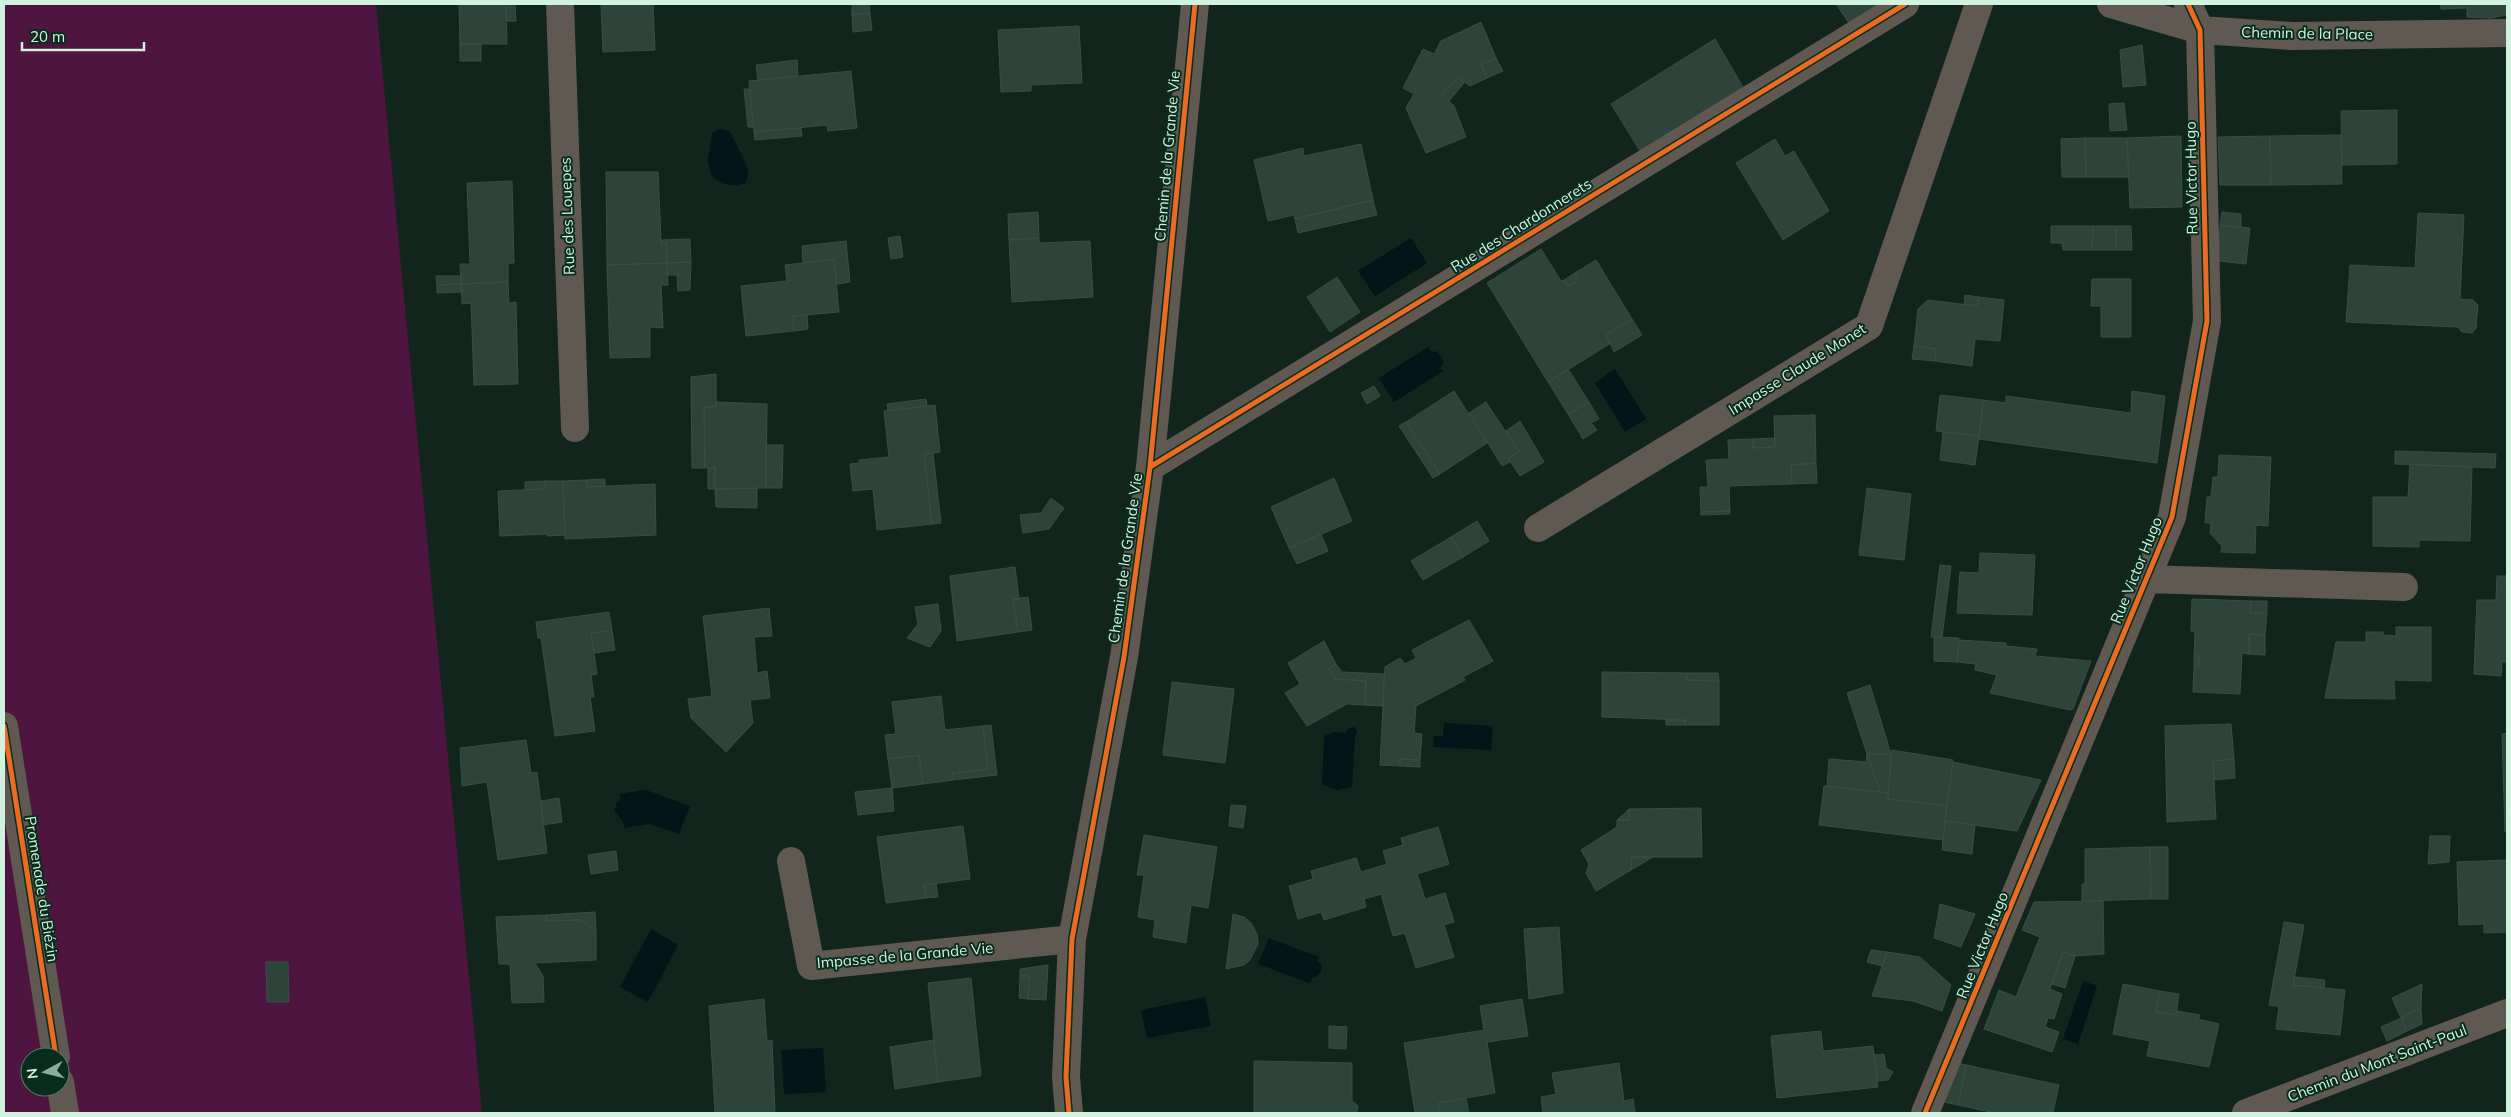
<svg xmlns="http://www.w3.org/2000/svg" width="2511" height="1117" font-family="Mulish,sans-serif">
	<rect width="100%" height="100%" fill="#11251c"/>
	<path fill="#4d153f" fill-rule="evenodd" d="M4 4H376L482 1113H4ZM30 1057H60V1087H30Z"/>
	<path fill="#021519" d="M720 129 729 131C731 133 746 163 747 167 749 172 748 178 746 183 732 188 721 185 711 175L708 160 712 133Z
		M1411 238 1427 263 1375 296 1358 271Z
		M1428 347 1430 351 1438 352 1444 362 1440 368 1443 371 1394 402 1379 378Z
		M1615 369 1646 419 1625 432 1595 383Z
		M1444 723 1493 726 1491 750 1433 747 1434 736H1443Z
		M1355 727 1357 733 1355 737 1352 787 1337 790 1322 785 1324 736 1334 732 1346 733 1349 728Z
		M646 790 690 806 679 834 650 824 624 828 623 821 614 811 617 802 621 800 619 794Z
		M651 929 678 945 648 1002 620 987Z
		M1269 938 1319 957 1317 960 1322 966C1321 973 1319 976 1312 978L1310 983 1258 964Z
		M2083 981 2097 986 2078 1044 2063 1039Z
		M1205 997 1211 1026 1147 1038 1141 1010Z
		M823 1048 826 1092 784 1094 781 1050Z"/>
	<path fill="#2e443a" stroke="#384e44" d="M459 4H506L507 44H460Z
		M506 4H515L516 21H507Z
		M601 4H653L655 50 603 52Z
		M852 4H869L870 13 852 15Z
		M1836 4H1879L1849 23Z
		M2441 4H2507V15L2491 18 2467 17V8L2441 9Z
		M870 13 872 30 853 32 852 15Z
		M1481 22 1496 58 1481 65 1487 78 1470 86 1458 77 1442 94 1454 106 1466 137 1426 153 1406 108 1414 94 1403 88 1423 49 1434 54 1441 41Z
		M1079 26 1082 83 1031 85V91L1001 92 998 30Z
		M1715 39 1744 89 1642 154 1611 104Z
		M460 44H481V61H460Z
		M2142 45 2146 85 2123 87 2120 50Z
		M1496 58 1503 71 1487 78 1481 65Z
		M797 60 798 76 758 80 756 65Z
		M851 71 857 128 828 131 827 125 754 132 749 81Z
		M1458 77 1464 83 1449 101 1442 94Z
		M744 89H750L753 127H748Z
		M2124 103 2127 130 2110 131 2109 104Z
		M2397 110V164L2342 165 2341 111Z
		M801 128 802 136 755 140 754 132Z
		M2341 135 2342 184 2271 185 2270 136Z
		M2181 136 2182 207 2130 208 2127 138Z
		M2270 136 2271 185H2220L2218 137Z
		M2085 138 2086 177H2062L2061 139Z
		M2085 138H2127L2129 177H2086Z
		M1775 139 1785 156 1794 151 1829 211 1783 240 1736 163Z
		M1361 144 1373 200 1295 219 1294 215 1268 221 1254 160 1303 148 1304 156Z
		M606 172H658L661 240V244H667V263L607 265Z
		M512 181 514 263H508V282L461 284 460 264H470L467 183Z
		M1373 200 1377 215 1298 233 1295 219Z
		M1038 212 1039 238 1009 240 1008 214Z
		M2222 212 2241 214V227L2220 225Z
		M2418 213 2464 215 2460 299 2473 300 2478 305 2476 328 2472 333 2462 332 2458 327 2346 322 2350 265 2415 268Z
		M2220 225 2250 228 2246 264 2219 261Z
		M2051 226H2093L2092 250H2063L2062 243H2051Z
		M2093 226H2116V250H2092Z
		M2116 226H2131L2132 250H2116Z
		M900 236 903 257 891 259 888 238Z
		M1039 238V243L1090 241 1093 297 1012 302 1009 240Z
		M690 239 691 262 667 263V244H661V240Z
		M846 241 850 282 837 284 834 259 803 263 802 246Z
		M1541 249 1561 281 1564 280 1568 286 1578 280 1575 273 1596 260 1632 319 1606 335 1611 343 1548 382 1487 283Z
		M834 259 839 312 793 316 794 331 746 336 741 286 787 281 785 265Z
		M691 262 690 290 678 291 677 275H668L667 263Z
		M667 263 668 285H661L663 328 650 327V357L610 358 607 265Z
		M1575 273 1578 280 1568 286 1564 280Z
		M436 276H461V284L437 285Z
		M1337 277 1360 312 1330 332 1307 297Z
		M2092 279H2131V337H2101V306H2091Z
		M508 282 509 303 516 302 518 384 474 385 471 303 462 304 461 284Z
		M461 284 462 292 437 293V285Z
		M1965 295 1979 297 1977 306 1964 304Z
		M1979 297 2004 300 2000 341 1975 339 1972 366 1935 361 1936 349 1914 346 1918 309 1928 300 1977 306Z
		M807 315 808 329 794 331 793 316Z
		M1632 319 1642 335 1614 352 1606 335Z
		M1914 346 1936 349 1935 361 1912 359Z
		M1568 369 1589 402 1568 414 1548 382Z
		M716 374V407H704L705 468H692L691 377Z
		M1374 386 1380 396 1367 404 1361 393Z
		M1454 391 1487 443 1440 474 1406 422Z
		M2132 391 2165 396 2157 463 1979 439 1983 400 2006 403V396L2131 413Z
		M1940 395 1983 400 1979 436 1936 431Z
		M926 399 927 406 888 411 887 404Z
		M716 402 767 404 766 488 715 489V467L705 468 704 407H716Z
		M1486 402 1519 452 1508 458 1510 462 1502 466 1469 413Z
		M1589 402 1599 419 1591 423 1597 430 1583 439 1568 414Z
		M935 405 940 452 924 454 932 524 877 530 873 489 853 491 850 464 859 463V460L889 457 884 411Z
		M1815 415 1816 463 1791 465 1792 484 1729 486 1730 511 1701 512 1700 487H1708L1706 460 1729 459 1728 440 1753 439V448L1775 447 1774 416Z
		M1520 421 1544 462 1520 476 1508 458 1519 452 1506 431Z
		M1406 422 1440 474 1433 478 1399 426Z
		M1943 432 1979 436 1975 465 1940 460Z
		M1775 438V447L1753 448V439Z
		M766 445H783L782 488H766Z
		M2395 451 2496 454 2495 468 2395 464Z
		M933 453 941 523 932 524 924 454Z
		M2219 455 2271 457 2268 526 2256 525 2255 553 2221 552 2222 546 2210 533 2211 523H2205L2207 497H2211L2213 477H2218Z
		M1816 463 1817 483 1792 484 1791 465Z
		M2410 464 2472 467 2470 541 2419 540V547L2373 546V497H2408Z
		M715 467V489H708V468Z
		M1334 478 1352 521 1289 548 1271 507Z
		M605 479V486L587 487 586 480Z
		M586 480 587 487 655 484 656 535 565 539 563 481Z
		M545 481V489L525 490V482Z
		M545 481H563L565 535 547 536 548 534 500 536 498 491 545 489Z
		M757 488V508L716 507 715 489Z
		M1867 488 1911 494 1904 560 1859 555Z
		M1051 498 1064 508 1049 529 1023 533 1020 515 1041 513Z
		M1730 511V514L1700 515 1701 512Z
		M1477 521 1489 541 1463 557 1451 537Z
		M1321 534 1328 551 1297 564 1289 548Z
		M1451 537 1463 557 1423 580 1411 561Z
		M1980 553 2035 555 2032 615 1957 613 1960 572 1979 573Z
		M1940 565 1951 566 1942 637H1931Z
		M1015 567 1019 599H1013L1018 632 957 641 950 576Z
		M2497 576H2507V662H2502L2501 676 2474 674 2477 600H2496Z
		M1028 597 1032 630 1018 632 1013 599Z
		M2192 599 2251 601 2250 613H2267L2265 635 2249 634V654L2242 653 2240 694 2193 692 2194 665 2199 666V656H2194L2195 631H2191Z
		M2251 601H2267V613H2250Z
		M938 604 941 631 930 647 907 638 918 624 915 607Z
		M769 608 772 636 754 637 757 673 767 671 770 698 750 700 753 723 726 752 691 718 688 699 712 696 703 616Z
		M609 612 612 630 591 633 597 674 591 675 594 697H590L595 731 555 736 541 638H538L536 622Z
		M1469 620 1493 661 1463 677 1465 680 1416 706 1414 733 1422 734 1420 760 1400 759V766L1380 765 1385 667 1400 658 1405 664 1416 658 1412 650Z
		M2396 627H2431V681L2394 680 2395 699 2325 698 2336 642H2366V632H2383V635L2396 636Z
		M612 630 615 650 594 653 591 633Z
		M2249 634 2265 635V655L2249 654Z
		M1934 637 1959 638 1957 662 1934 661Z
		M1959 640 2006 643V646L2037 649 2035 656 2091 661 2073 709 2070 710 1990 693 1997 675 1975 670 1976 664 1957 662Z
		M1324 641 1336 664 1329 668 1335 679 1366 681 1365 705 1347 704 1307 726 1285 693 1300 684 1288 663Z
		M2194 656H2199V666L2194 665Z
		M1336 664 1342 672 1384 674 1383 706 1365 705 1366 681 1335 679 1329 668Z
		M1602 672 1687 673V680L1719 681V725H1685V720L1602 717Z
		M1687 673H1718L1719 681 1687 680Z
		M1172 682 1234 689 1225 763 1163 755Z
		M1870 685 1891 754H1867L1847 693Z
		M941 696 945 730 983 726 988 769 952 773 953 780 923 784 919 755 888 759 885 735 896 734 892 702Z
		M1666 720H1685V725H1666Z
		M2231 724 2234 759 2213 761 2216 819 2167 822 2165 726Z
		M991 725 997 775 953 780 952 773 988 769 983 726Z
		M2507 733V831L2505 832 2502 734Z
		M526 740 531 773 537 772 547 853 498 860 487 782 462 786 460 748Z
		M1892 750 1953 760 1947 806 1888 799Z
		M1867 754 1880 792 1827 786 1829 759 1866 762Z
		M1867 754H1891L1888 793 1880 792Z
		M919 755 923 784 892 788 888 759Z
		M1400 759 1420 760V767L1400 766Z
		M2234 759 2235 778 2214 780 2213 761Z
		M1953 762 2041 780 2017 831 1945 821Z
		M1824 786 1888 793V799L1947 806 1943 840 1819 825Z
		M892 788 894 811 858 815 855 792Z
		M559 798 562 822 543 825 541 801Z
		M1231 805 1246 806 1243 828 1229 826Z
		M1701 808 1702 857H1632L1631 870 1596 891 1586 873 1589 864 1581 850 1617 827V820H1629V809Z
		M1629 809V820H1617Z
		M1945 821 1975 825 1972 854 1942 850Z
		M963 826 970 879 924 885 926 898 886 903 877 837Z
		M1438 827 1449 864 1417 874 1425 899 1445 893 1454 922 1444 925 1454 957 1416 968 1405 933 1393 936 1381 894 1364 899 1366 907 1324 920 1321 912 1298 919 1289 886 1313 879 1311 871 1356 858 1361 872 1387 864 1383 851 1403 845 1401 838Z
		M1144 835 1217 847 1208 908 1191 905 1186 943 1153 937 1155 920 1138 917 1144 875H1137Z
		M2430 836H2450L2449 862 2428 864Z
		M2150 847 2151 899 2082 901V884H2085V849Z
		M2150 847H2168V899H2151Z
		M616 851 618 870 591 874 588 855Z
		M1632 857H1653L1631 870Z
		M2507 860V932L2484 933V924L2459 925 2457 862Z
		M936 883 938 897 926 898 924 885Z
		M2103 901 2104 954 2075 956 2063 952 2050 989 2062 994 2054 1019 2048 1018 2045 1027 2059 1032 2052 1052 1984 1029 1999 990 2016 997 2040 937 2022 930 2034 902Z
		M1940 904 1975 914 1961 947 1934 938Z
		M595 912 596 930 580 920 546 921V915Z
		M1233 914 1244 917 1251 923 1257 934 1258 944 1250 960 1244 965 1226 969Z
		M546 915V921L580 920 596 930V960L535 963 543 976 544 1002 512 1003 510 964H499L496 917Z
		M2284 922 2304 925 2293 985 2345 990 2340 1035 2276 1029 2279 1006 2269 1005Z
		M1559 927 1563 993 1529 999 1524 929Z
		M1871 950 1887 952 1882 966 1867 962Z
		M1887 952 1920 957 1951 985 1942 1011 1913 1001 1872 996Z
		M2063 952 2075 956 2065 988 2052 984Z
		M266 962H288L289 1002H267Z
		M1048 965 1046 1000 1028 999 1029 976H1020V969Z
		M1020 976H1029L1028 999 1019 998Z
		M2295 977 2325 980 2324 988 2293 985Z
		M971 978 981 1076 938 1082 928 983Z
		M2123 984 2160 991 2156 1012 2176 1015 2177 1011 2200 1015 2198 1019 2219 1024 2209 1067 2147 1056 2150 1041 2113 1034Z
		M2422 984 2421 1008 2401 1018 2392 998Z
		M2160 991 2179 994 2176 1015 2156 1012Z
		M764 999 767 1041 772 1040 775 1113H715L709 1006Z
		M1522 999 1528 1036 1487 1042 1495 1093 1438 1103 1440 1113H1415L1404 1043 1484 1030 1480 1006Z
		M2421 1008 2422 1024 2407 1031 2401 1018Z
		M2401 1018 2407 1031 2387 1041 2381 1027Z
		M1329 1026 1347 1027 1346 1049 1329 1048Z
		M1821 1031 1823 1051 1873 1046 1878 1087 1777 1098 1771 1036Z
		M934 1040 938 1082 895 1089 890 1047Z
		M1884 1054 1886 1068 1893 1072 1888 1080 1877 1081 1874 1055Z
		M1254 1061 1352 1063V1101L1358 1106 1357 1113H1254Z
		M1619 1063 1624 1101 1633 1099 1635 1113H1543L1541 1097 1556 1094 1552 1073Z
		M1958 1063 1966 1065 1958 1105 1944 1102Z
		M1966 1065 2059 1085 2053 1113H1995L1958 1105Z
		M1466 1098 1469 1113H1440L1438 1103Z"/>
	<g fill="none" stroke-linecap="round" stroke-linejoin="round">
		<path stroke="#5f5952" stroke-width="28" d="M560 4 575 428
			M2111 4 2200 30 2292 36 2507 33
			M1150 467 1905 4
			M1538 528 1869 326 1979 4
			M2146 579 2404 587
			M4 726 56 1057
			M791 861 811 966 1072 939
			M60 1082 65 1113
			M1069 1113 1066 1077 1072 939 1124 657 1150 467 1195 4
			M1925 1113 2172 517 2207 321 2200 30 2188 4
			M2246 1113 2507 1013"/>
		<g stroke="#092d1d" stroke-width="8">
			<path id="cycleway" d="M1150 467 1905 4
				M4 726 56 1057
				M1069 1113 1066 1077 1072 939 1124 657 1150 467 1195 4
				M1925 1113 2172 517 2207 321 2200 30 2188 4"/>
		</g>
		<use href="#cycleway" stroke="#ed6a23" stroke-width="5"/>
	</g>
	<g text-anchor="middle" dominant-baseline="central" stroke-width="4" stroke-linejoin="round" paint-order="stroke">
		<g font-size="15" fill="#d1f2df" stroke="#092d1d">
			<text transform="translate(2307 33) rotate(1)">Chemin de la Place</text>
			<text transform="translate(1167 156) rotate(-85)">Chemin de la Grande Vie</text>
			<text transform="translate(2191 178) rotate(-91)">Rue Victor Hugo</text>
			<text transform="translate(567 216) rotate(-92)">Rue des Louepes</text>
			<text transform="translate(1521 225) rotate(-32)">Rue des Chardonnerets</text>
			<text transform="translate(1797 369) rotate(-32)">Impasse Claude Monet</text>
			<text transform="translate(1125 558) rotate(-82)">Chemin de la Grande Vie</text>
			<text transform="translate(2136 570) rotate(-68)">Rue Victor Hugo</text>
			<text transform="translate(42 889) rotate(81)">Promenade du Biézin</text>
			<text transform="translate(1982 945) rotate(-68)">Rue Victor Hugo</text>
			<text transform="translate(905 955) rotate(-5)">Impasse de la Grande Vie</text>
			<text transform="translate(2377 1063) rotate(-21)">Chemin du Mont Saint-Paul</text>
		</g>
	</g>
	<rect width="2511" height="1117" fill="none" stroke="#d1f2df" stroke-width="10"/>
	<g transform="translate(45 1072) rotate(263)"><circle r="24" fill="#092d1d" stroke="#597c6b"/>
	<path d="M0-4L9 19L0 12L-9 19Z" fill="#8eaa9b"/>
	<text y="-8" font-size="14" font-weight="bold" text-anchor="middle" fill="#d1f2df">N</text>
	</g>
	<path d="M22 42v8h122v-8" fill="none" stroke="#d1f2df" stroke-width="2.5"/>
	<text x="30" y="42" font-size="15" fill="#d1f2df" stroke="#092d1d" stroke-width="4" paint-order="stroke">20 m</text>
</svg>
